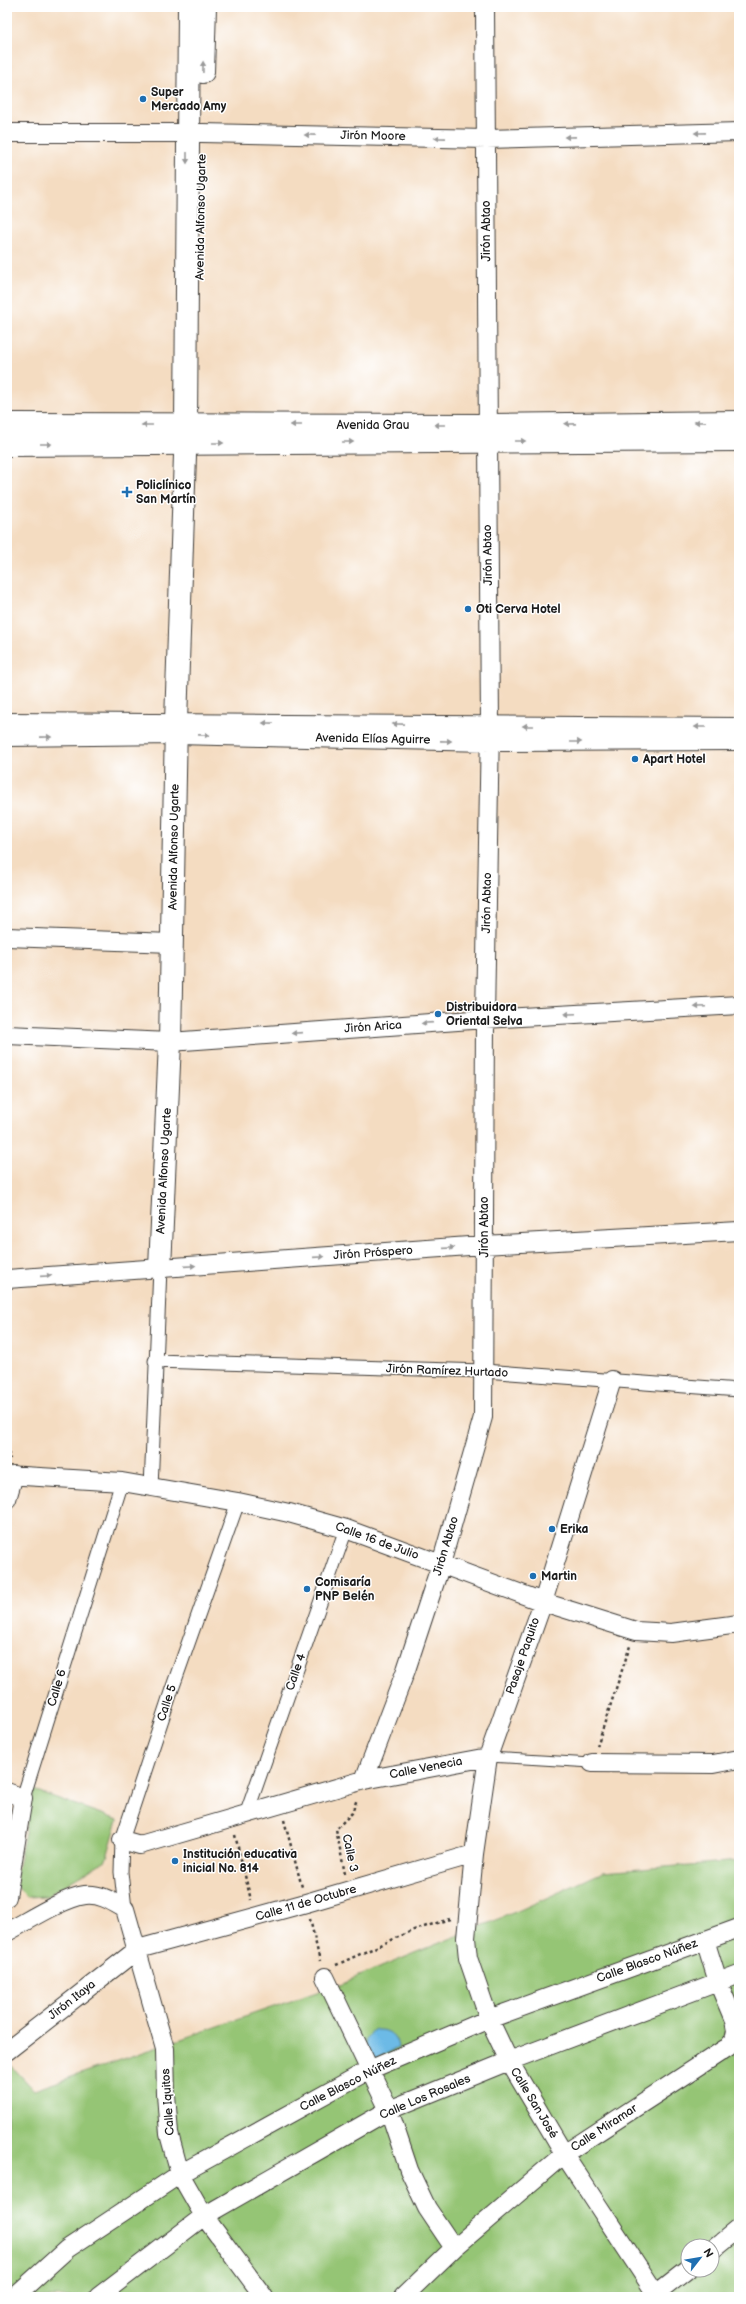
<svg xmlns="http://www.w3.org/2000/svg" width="746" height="2304" font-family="'Balsamiq Sans',sans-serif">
	<rect width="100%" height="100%" fill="#fff"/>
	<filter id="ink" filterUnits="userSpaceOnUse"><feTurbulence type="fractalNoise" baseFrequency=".025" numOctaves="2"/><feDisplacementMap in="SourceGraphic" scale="8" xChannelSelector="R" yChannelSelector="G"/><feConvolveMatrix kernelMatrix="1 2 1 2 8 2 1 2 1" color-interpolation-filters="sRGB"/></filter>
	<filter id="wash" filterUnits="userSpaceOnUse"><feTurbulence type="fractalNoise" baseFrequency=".012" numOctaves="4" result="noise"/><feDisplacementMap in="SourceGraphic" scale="16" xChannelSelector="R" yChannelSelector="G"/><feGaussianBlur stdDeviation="0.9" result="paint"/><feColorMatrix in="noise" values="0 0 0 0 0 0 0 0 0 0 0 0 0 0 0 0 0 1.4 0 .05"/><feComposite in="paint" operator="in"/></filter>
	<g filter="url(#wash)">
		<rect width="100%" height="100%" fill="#f4dcc1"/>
		<path fill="#95c575" stroke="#587048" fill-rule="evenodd" d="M34 1790 118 1820 106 1860 47 1896 27 1897 16 1886 17 1871Z
			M739 1861V2297H7V2061L34 2090 340 1984 520 1910 603 1872ZM688 2246H712V2270H688Z"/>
		<path fill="#6cbae6" stroke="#446b81" d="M377 2030C389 2029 397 2036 398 2048L373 2060C366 2048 361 2037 377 2030Z"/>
	</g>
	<g filter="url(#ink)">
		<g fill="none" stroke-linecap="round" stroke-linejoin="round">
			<g stroke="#3c3935" stroke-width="11">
				<path id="service" d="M488 1757 592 1763"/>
			</g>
			<g stroke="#3c3935" stroke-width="15">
				<path id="pedestrian" d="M155 1361 484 1371 739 1390
					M151 1488 160 1268
					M23 1798 122 1482
					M246 1815 346 1529
					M125 1909 121 1872 122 1840 171 1692 238 1502"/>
			</g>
			<g stroke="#3c3935" stroke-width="20">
				<path id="minor" d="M7 133H202L486 139 739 132
					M7 722 739 727
					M7 737 176 735 489 742 739 741
					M7 937 172 943
					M7 1035 170 1042 485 1019 739 1005
					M7 1279 483 1245 739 1231
					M612 1380 543 1602 488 1757 474 1854 466 1938 468 1958 489 2019 509 2061 564 2154 656 2294 688 2269
					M7 1475 122 1482 238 1502 289 1513 346 1529 543 1602 636 1631 671 1633 739 1624
					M7 1499 14 1475
					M592 1763 713 1764 739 1759
					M364 1780 406 1670 441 1564 483 1417 485 1019 490 725 485 7
					M7 1792 23 1798 7 1897
					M122 1840 140 1845 364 1780 488 1757
					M7 1932C28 1921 63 1898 85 1895 100 1893 113 1902 125 1909L165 2049 166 2094 169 2134 180 2174 204 2216 264 2297
					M325 1977 389 2110 409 2170 427 2208 454 2248
					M7 2051 138 1949 306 1903 474 1854
					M712 2250 739 2228
					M14 2297 67 2249 180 2174 369 2070 489 2019 739 1928
					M98 2297 204 2216 389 2110 509 2061 739 1974
					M403 2297 454 2248 564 2154 728 2047 734 2040 736 2031 734 2020 718 1982 705 1940"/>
			</g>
			<g stroke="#3c3935" stroke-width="24">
				<path id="secondary" d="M203 72 205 7
					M160 1268 170 1042 176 722 186 425 189 7"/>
			</g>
			<g stroke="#3c3935" stroke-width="24">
				<path id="primary" d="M7 424 487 425 739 422
					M7 445 739 440"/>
			</g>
			<path stroke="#3c3935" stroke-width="2.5" stroke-dasharray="3 3" stroke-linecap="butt" d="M7 1446 10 1459
				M597 1746 630 1646
				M284 1820 302 1887
				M235 1835 251 1900
				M345 1874 336 1829 352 1813 357 1799
				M310 1919 320 1961
				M336 1965 414 1930 450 1919"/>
			<use href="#service" stroke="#fff" stroke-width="9"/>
			<use href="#pedestrian" stroke="#fff" stroke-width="13"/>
			<use href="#minor" stroke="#fff" stroke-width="18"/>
			<use href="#secondary" stroke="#fff" stroke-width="22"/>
			<use href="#primary" stroke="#fff" stroke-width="22"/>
		</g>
		<defs><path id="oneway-solid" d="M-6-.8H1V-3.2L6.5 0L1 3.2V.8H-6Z"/></defs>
		<g fill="#999">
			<use href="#oneway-solid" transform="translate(203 67) rotate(-89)"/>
			<use href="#oneway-solid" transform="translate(700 133) rotate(179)"/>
			<use href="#oneway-solid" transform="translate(310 135) rotate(-179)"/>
			<use href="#oneway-solid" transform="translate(570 137) rotate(179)"/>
			<use href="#oneway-solid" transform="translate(440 138) rotate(-179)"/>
			<use href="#oneway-solid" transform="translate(187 158) rotate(90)"/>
			<use href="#oneway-solid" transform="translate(700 422) rotate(179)"/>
			<use href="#oneway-solid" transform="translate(570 424) rotate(179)"/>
			<use href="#oneway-solid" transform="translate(147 425) rotate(-180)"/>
			<use href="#oneway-solid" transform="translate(296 425) rotate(180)"/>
			<use href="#oneway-solid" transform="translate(440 425) rotate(180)"/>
			<use href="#oneway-solid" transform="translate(520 441)"/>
			<use href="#oneway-solid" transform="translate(348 442)"/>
			<use href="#oneway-solid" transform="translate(218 443)"/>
			<use href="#oneway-solid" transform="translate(46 444)"/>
			<use href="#oneway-solid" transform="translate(268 723) rotate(-179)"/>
			<use href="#oneway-solid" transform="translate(398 724) rotate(-179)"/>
			<use href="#oneway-solid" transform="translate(528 726) rotate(-180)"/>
			<use href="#oneway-solid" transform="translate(700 727) rotate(-180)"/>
			<use href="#oneway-solid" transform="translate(204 735) rotate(1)"/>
			<use href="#oneway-solid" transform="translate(46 737) rotate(-1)"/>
			<use href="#oneway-solid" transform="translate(446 741) rotate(1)"/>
			<use href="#oneway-solid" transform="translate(576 742)"/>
			<use href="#oneway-solid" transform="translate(700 1007) rotate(177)"/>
			<use href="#oneway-solid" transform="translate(570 1014) rotate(177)"/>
			<use href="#oneway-solid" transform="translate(427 1023) rotate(176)"/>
			<use href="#oneway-solid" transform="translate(297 1033) rotate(176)"/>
			<use href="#oneway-solid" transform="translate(449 1248) rotate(-4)"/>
			<use href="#oneway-solid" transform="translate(319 1257) rotate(-4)"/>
			<use href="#oneway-solid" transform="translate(190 1266) rotate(-4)"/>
			<use href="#oneway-solid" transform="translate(46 1276) rotate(-4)"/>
		</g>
	</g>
	<g fill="#1f6fb2" stroke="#fff" stroke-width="1.5">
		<circle cx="143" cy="99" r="4"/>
		<path d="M125 486h4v4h4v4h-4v4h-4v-4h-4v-4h4z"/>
		<circle cx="468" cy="609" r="4"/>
		<circle cx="635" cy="759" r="4"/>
		<circle cx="438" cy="1014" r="4"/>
		<circle cx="552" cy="1529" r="4"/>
		<circle cx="533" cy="1576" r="4"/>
		<circle cx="307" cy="1589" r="4"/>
		<circle cx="175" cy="1861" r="4"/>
	</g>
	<g text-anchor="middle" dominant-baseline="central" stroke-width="3" stroke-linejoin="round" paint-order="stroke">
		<g font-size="12" font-weight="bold" fill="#1c1c1c" stroke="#fff" text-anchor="start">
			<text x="151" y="92">Super<tspan x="151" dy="14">Mercado Amy</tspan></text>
			<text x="136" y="485">Policlínico<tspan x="136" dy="14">San Martín</tspan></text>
			<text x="476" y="609">Oti Cerva Hotel</text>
			<text x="643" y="759">Apart Hotel</text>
			<text x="446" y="1007">Distribuidora<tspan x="446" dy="14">Oriental Selva</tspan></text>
			<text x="560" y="1529">Erika</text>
			<text x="541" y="1576">Martin</text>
			<text x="315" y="1582">Comisaría<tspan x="315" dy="14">PNP Belén</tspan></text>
			<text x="183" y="1854">Institución educativa<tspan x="183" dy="14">inicial No. 814</tspan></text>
		</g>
		<g font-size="12" fill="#1c1c1c" stroke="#fff">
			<text transform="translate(373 136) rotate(1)">Jirón Moore</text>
			<text transform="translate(201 217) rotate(-89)">Avenida Alfonso Ugarte</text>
			<text transform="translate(486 231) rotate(-90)">Jirón Abtao</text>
			<text x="373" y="425">Avenida Grau</text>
			<text transform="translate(488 555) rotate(-91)">Jirón Abtao</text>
			<text transform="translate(373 739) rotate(1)">Avenida Elías Aguirre</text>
			<text transform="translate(174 847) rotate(-89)">Avenida Alfonso Ugarte</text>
			<text transform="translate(487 903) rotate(-89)">Jirón Abtao</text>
			<text transform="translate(373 1027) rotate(-4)">Jirón Arica</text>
			<text transform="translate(164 1171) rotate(-87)">Avenida Alfonso Ugarte</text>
			<text transform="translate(484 1227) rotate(-90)">Jirón Abtao</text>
			<text transform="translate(373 1253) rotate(-4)">Jirón Próspero</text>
			<text transform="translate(447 1371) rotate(2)">Jirón Ramírez Hurtado</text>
			<text transform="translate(377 1541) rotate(20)">Calle 16 de Julio</text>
			<text transform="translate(446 1546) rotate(-73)">Jirón Abtao</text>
			<text transform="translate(523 1656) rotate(-71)">Pasaje Paquito</text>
			<text transform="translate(296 1672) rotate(-71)">Calle 4</text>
			<text transform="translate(57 1688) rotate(-73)">Calle 6</text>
			<text transform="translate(167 1703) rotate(-72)">Calle 5</text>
			<text transform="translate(426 1768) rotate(-11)">Calle Venecia</text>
			<text transform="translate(350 1853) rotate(78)">Calle 3</text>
			<text transform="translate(306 1903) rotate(-16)">Calle 11 de Octubre</text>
			<text transform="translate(647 1961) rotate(-20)">Calle Blasco Núñez</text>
			<text transform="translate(72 2000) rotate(-38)">Jirón Itaya</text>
			<text transform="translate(348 2084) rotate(-27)">Calle Blasco Núñez</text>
			<text transform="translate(425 2097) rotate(-23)">Calle Los Rosales</text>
			<text transform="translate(168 2102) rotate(-94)">Calle Iquitos</text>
			<text transform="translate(534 2103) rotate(59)">Calle San José</text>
			<text transform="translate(604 2128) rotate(-33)">Calle Miramar</text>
		</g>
	</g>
	<rect width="746" height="2304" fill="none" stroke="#fff" stroke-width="24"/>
	<g transform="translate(700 2258) rotate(59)"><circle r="19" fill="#ffffff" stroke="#a4a4a4"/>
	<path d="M0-3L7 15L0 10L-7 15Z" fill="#1f6fb2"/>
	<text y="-6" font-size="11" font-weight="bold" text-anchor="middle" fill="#1c1c1c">N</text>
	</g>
</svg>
